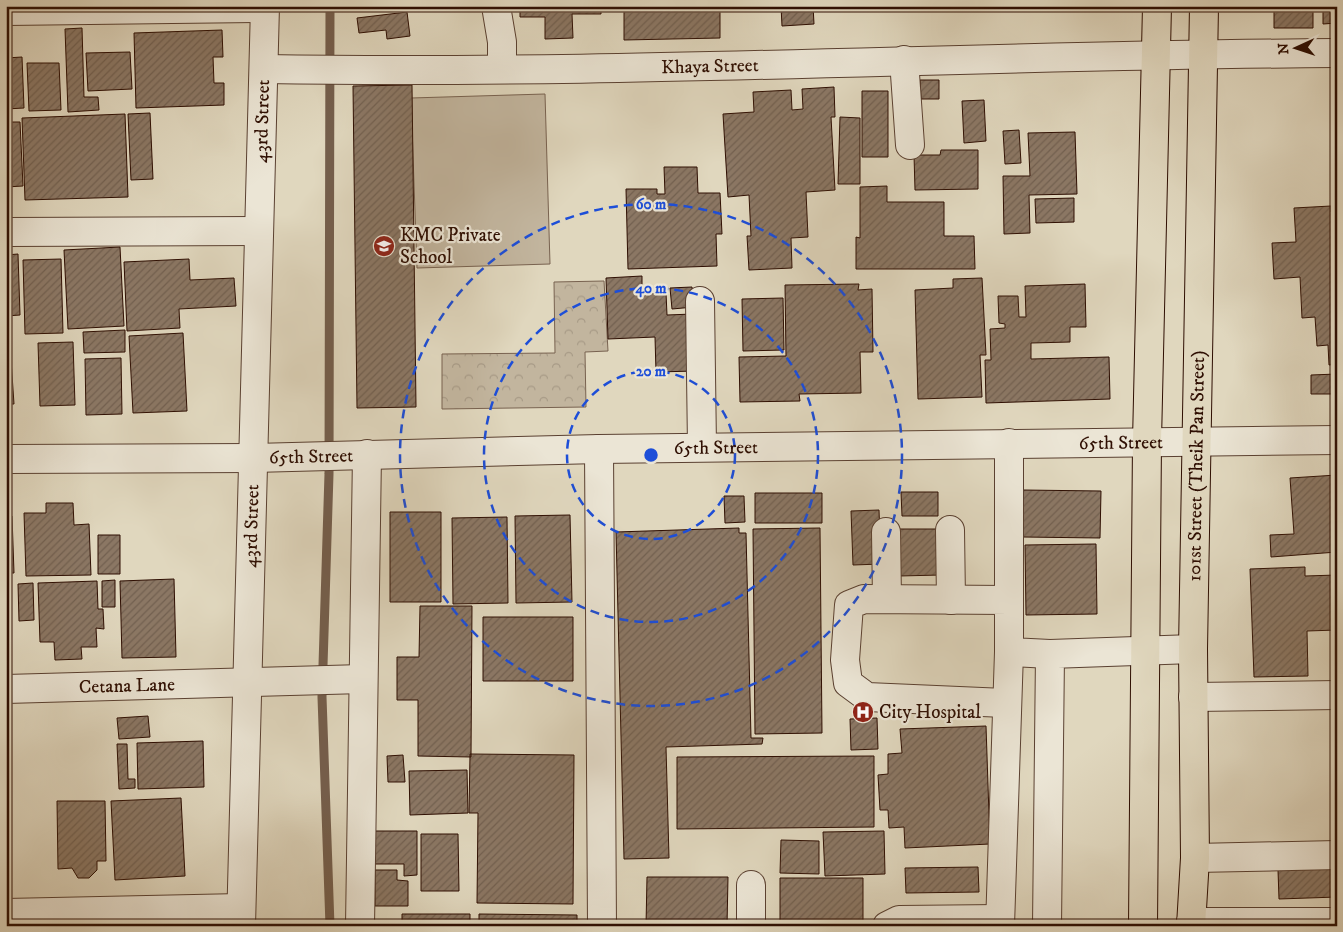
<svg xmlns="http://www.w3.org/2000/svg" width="1343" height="932" font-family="'IM FELL DW Pica',serif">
	<defs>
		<pattern id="park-crowns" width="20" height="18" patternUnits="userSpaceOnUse" patternTransform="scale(1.25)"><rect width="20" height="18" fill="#c2b59e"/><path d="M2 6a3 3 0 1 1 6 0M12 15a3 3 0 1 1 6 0" fill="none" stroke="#a79a86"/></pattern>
		<pattern id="building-hatch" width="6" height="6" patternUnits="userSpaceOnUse" patternTransform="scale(1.25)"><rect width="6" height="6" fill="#8b7764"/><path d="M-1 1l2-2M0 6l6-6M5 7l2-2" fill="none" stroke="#726050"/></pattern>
	</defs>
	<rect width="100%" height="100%" fill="#e0d7be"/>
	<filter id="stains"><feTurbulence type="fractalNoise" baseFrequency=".004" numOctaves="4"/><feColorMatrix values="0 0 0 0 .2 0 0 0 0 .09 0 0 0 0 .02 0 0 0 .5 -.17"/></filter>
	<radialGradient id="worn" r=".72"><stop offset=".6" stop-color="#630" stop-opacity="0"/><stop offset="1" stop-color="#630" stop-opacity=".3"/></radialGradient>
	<path fill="url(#park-crowns)" stroke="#786250" d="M604 281 608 351 585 352 586 407 442 409V354L555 353 554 282Z"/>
	<path fill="#c2b59e" stroke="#786250" d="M545 94 550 264 417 268 411 98Z"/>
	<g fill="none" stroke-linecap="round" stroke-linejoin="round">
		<path stroke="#745e4c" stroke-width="9" d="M330 6 329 474 322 697 330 926"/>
	</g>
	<path fill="url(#building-hatch)" stroke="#2e0e02" d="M520 6H601V14H572L573 38 545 39V17H520Z
		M624 6H727V9H720V38L624 40Z
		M781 6H813L814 24 782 26Z
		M1274 6H1313V28H1274Z
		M1323 6H1337V23L1323 24Z
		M407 12 410 36 387 39 386 30 359 33 357 18Z
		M82 28 84 97H98L99 110 68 112 65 29Z
		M222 30 223 57H213L214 83H224V105L136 108 134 33Z
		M130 52 132 89 88 91 86 53Z
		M22 57 24 108 6 109V58Z
		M27 63H59L61 110 29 111Z
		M920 80H939V99H921Z
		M412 85 416 407 357 408 353 86Z
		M834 87 835 117H831L835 190 806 192 808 237 791 238 792 268 749 270 747 236H751L749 195 728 197 723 114 754 112 753 92 791 90 792 110 803 109 802 89Z
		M862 91H888V157H862Z
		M984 100 986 141 964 143 962 101Z
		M150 113 153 179 131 180 128 114Z
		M125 114 128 197 25 200 22 118Z
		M840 117 860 118V184H838Z
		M6 122H20L23 186 6 187Z
		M1019 130 1021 163 1005 164 1003 131Z
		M1075 132 1077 194 1029 195 1030 233 1004 234 1003 176H1030L1028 133Z
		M941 150H978V189L915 190 914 155H940Z
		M664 167H697L698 193H720L722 234H716L717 266 628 269 626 189H657V194H665Z
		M887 186V202H944V236H974L975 269H856V237L860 238V187Z
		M1074 198V222L1036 223 1035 199Z
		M1331 206V212L1337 211V364L1329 365 1328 345 1317 346 1315 317 1302 318 1300 277 1274 279 1272 243 1296 242 1294 208Z
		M120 247 124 326 68 329 64 250Z
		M18 254 20 315 6 316V255Z
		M61 259 63 333 25 334 23 260Z
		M189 259 190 280 234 278 236 306 179 309 180 328 127 331 124 262Z
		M642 276V294L666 293 667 315 693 314 695 371 656 372 655 337 608 339 606 278Z
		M982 278 986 355H980L982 397 918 399 915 290 953 288V279Z
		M859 284 858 290 872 289 873 352H860L861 393 799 394 800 401 740 402 739 357 786 356 785 285Z
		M1085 284 1086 327H1070V342L1031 343V359L1109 357 1110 399 986 403 985 360H991L990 329 1005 328V324L999 323 998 296H1018L1019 317H1026L1025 286Z
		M692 287 694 307 672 309 670 288Z
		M783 298 784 350 743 351 742 299Z
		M125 330V352L84 353 83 332Z
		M183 333 187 411 133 413 129 336Z
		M73 342 75 405 40 406 38 343Z
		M10 345 14 404H6V346Z
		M121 358 122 414 86 415 85 359Z
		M1337 374V394H1311V375Z
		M1337 475V552L1271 557 1270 535 1294 534 1290 478Z
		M1023 490 1101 491 1100 538 1023 537Z
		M901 492H938V516H902Z
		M755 493H822V523H755Z
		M724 496H744L745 522 725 523Z
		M46 503H73L74 525 89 524 91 575 26 576 24 513H46Z
		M879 510 881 564 853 565 851 511Z
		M390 512H441V602H390Z
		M570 515 572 602 516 603 515 516Z
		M12 516 14 573H6V517Z
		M507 517 508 603 453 604 452 518Z
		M739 528V533H746L751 738H763L762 744 666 747 669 858 624 859 616 532Z
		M820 528 822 733 755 734 753 529Z
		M899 529H940L941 575 899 576Z
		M98 535H120V574H98Z
		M1096 544 1097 614 1026 615 1025 545Z
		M1305 567V576L1337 575V630L1307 631 1308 676 1254 677 1250 569Z
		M174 579 176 657 122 658 120 581Z
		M115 580V607H102V581Z
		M97 581 98 609H103L104 629 96 628 97 647H81L82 659 55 660 54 642H40L38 583Z
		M33 583 34 620 19 621 18 584Z
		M420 606H472L471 757 418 756V700H397V657H419Z
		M483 617H573V681H483Z
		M148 716 150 737 119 739 117 718Z
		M877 718 878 749 851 750 850 719Z
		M986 726 990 844 905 848 904 827 889 828 888 810H880L878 775 888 774V754L902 753 900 729Z
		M203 741 204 787 138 789 137 743Z
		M117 744H127L128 779H135V788L119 789Z
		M470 754 574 755 573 904 477 903 478 813H469Z
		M403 755 405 782H388L387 756Z
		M874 756V827L677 829V757Z
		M467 770 468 813 410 815 409 771Z
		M181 798 185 876 115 880 111 801Z
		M57 801H105L106 861H97V870L89 878H78L72 868 58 869Z
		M6 812H8L10 879H6Z
		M372 831H417V875L404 876V864H372Z
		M884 831 885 874 825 876 823 832Z
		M421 834H458L459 891H421Z
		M781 840 819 841V874L780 873Z
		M978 867 979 892 906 893 905 868Z
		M1337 868V897L1279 899 1278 870Z
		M375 870H397V880L408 881V906H375Z
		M647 877H728L727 926H646Z
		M780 878H863V926H780Z
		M402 914H470V926H402Z
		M479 914 577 915V926H479Z"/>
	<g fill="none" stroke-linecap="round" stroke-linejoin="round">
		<g stroke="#5a4031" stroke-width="30">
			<g id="minor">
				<path d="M496 6 502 42V68"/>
				<path d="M6 11 265 8"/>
				<path d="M904 60 910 145"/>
				<path id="s1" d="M264 69C622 75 979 55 1337 53"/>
				<path d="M6 232 259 231"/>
				<path d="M700 301 702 447"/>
				<path d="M599 449 602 926"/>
				<path id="s2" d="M6 459 253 458 599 449 1337 440"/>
				<path d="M950 530 951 600"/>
				<path d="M886 532 887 599"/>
				<path d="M1009 600V443"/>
				<path id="s3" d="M6 689 363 679"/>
				<path d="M1193 697 1337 695"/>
				<path d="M1005 703 867 697 848 683 845 660 849 605 864 599 1009 600V652L1050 654"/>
				<path d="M1195 858 1337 855"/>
				<path d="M6 913 241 908"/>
				<path d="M1191 922H1337"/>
				<path id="s4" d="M241 926 265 6"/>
				<path d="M360 926 367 454"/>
				<path d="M751 926V885"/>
				<path d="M887 926 899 920 1000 919"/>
				<path d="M1000 926 1009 652"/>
				<path d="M1047 926 1050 654 1193 649"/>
			</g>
		</g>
		<g stroke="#2e0e02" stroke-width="30">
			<g id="major">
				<path d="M1143 926 1147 441 1157 6"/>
				<path id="s5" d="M1191 926 1195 858 1193 649 1204 6"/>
			</g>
		</g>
		<use href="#minor" stroke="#ebe5d5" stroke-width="28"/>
		<use href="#major" stroke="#e0d7be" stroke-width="28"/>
	</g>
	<g fill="none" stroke="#1d4ed8" stroke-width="2.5" stroke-dasharray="9 6">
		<circle cx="651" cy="455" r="84"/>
		<circle cx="651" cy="455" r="167"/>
		<circle cx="651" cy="455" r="251"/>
	</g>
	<defs>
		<g id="school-disc" transform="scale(1.125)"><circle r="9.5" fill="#8f2418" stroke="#ebe5d5"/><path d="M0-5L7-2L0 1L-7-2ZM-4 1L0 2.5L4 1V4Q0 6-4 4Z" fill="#fff"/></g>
		<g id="hospital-disc" transform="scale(1.125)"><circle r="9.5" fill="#8f2418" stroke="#ebe5d5"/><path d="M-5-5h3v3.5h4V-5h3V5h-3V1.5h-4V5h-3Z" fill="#fff"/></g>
	</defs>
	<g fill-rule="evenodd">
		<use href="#school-disc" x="384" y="246"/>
		<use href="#hospital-disc" x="863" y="712"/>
	</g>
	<g text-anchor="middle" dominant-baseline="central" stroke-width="4.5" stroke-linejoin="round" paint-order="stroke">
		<g font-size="19" fill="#2e0e02" stroke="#ebe5d5">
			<text stroke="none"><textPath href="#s1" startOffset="446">Khaya Street</textPath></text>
			<text stroke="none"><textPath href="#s4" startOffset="805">43rd Street</textPath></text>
			<text stroke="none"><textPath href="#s2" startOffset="1115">65th Street</textPath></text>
			<text stroke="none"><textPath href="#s2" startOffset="710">65th Street</textPath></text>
			<text stroke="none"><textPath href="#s2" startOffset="305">65th Street</textPath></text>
			<text stroke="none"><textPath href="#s5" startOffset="460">101st Street (Theik Pan Street)</textPath></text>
			<text stroke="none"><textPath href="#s4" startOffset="400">43rd Street</textPath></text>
			<text stroke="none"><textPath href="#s3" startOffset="121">Cetana Lane</textPath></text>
		</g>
		<g font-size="19" fill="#2e0e02" stroke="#ebe5d5" text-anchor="start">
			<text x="400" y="235">KMC Private<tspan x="400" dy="22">School</tspan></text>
			<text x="879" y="712">City Hospital</text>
		</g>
	</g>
	<circle cx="651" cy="455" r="8" fill="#1d4ed8" stroke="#ebe5d5" stroke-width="2.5"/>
	<g font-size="15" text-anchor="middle" font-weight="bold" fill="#1d4ed8" stroke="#ebe5d5" stroke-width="4.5" stroke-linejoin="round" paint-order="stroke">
		<text x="651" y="209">60 m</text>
		<text x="651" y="293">40 m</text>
		<text x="651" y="376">20 m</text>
	</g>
	<rect width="1343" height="932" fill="none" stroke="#e0d7be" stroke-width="25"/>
	<rect x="8" y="8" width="1328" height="917" fill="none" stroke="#2e0e02" stroke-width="2.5"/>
	<rect x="12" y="12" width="1318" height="907" fill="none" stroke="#2e0e02"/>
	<g transform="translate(1296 48) rotate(267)" stroke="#ebe5d5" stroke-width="4" paint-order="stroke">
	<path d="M0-4L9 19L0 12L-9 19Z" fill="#2e0e02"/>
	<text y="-8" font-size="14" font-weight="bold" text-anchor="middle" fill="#2e0e02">N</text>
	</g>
	<rect width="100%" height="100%" filter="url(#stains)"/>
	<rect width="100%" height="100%" fill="url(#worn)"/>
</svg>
